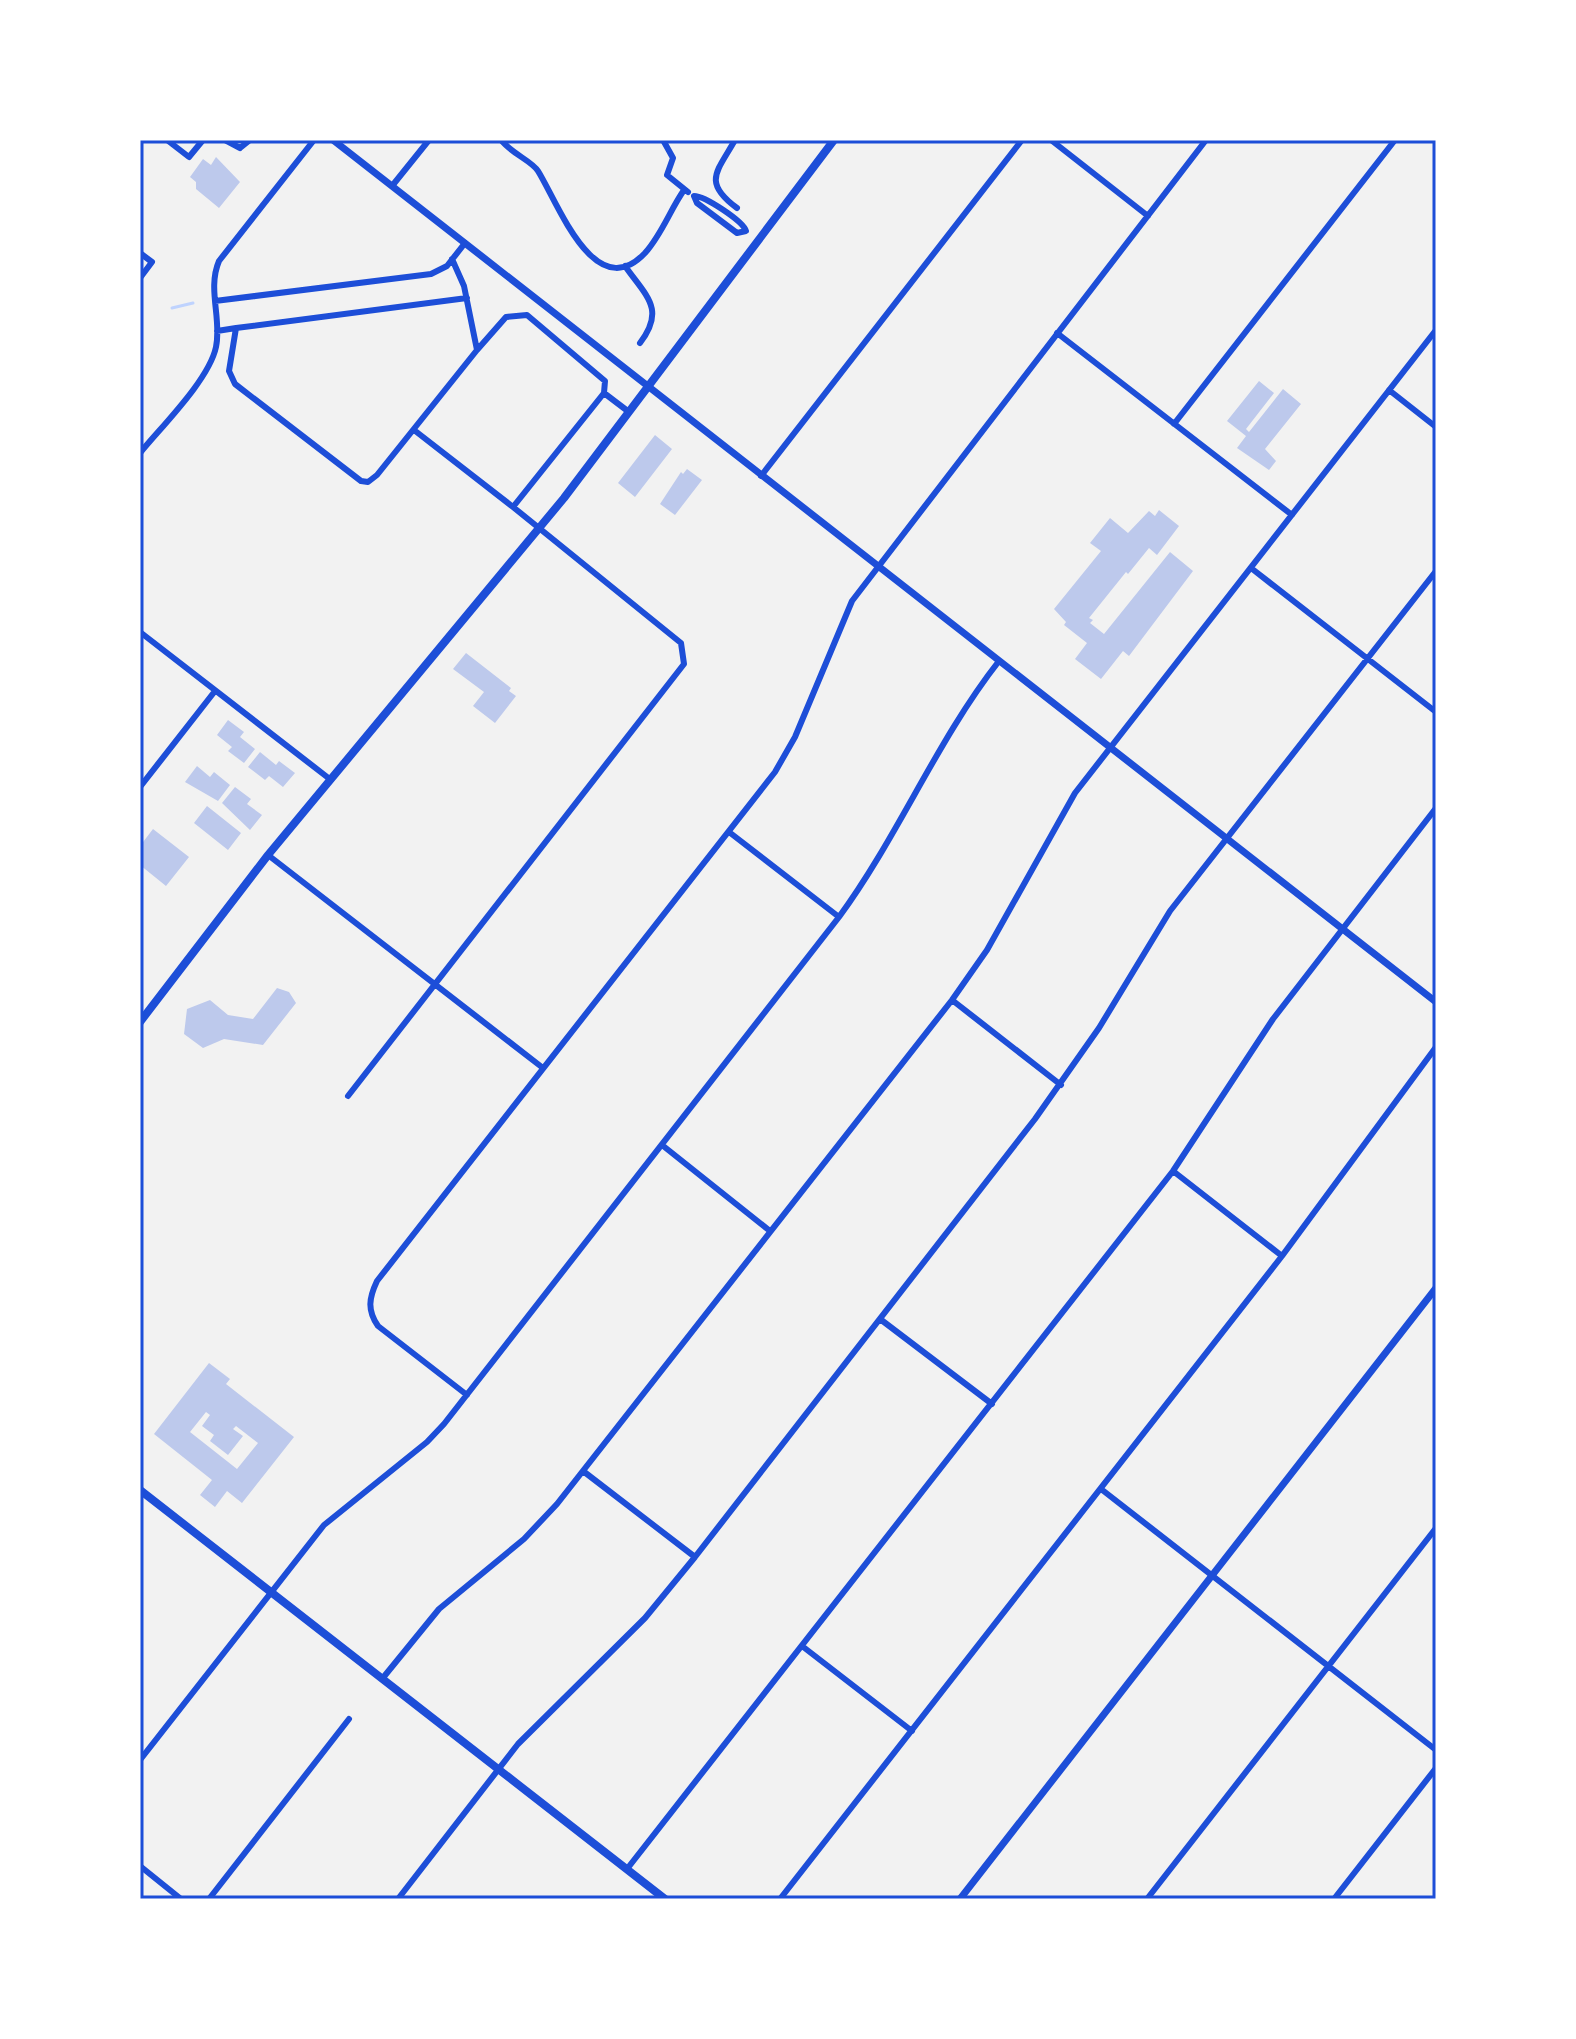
<svg xmlns="http://www.w3.org/2000/svg" width="1576" height="2039" font-family="'Exo 2',sans-serif">
	<rect width="100%" height="100%" fill="#f2f2f2"/>
	<g fill="none" stroke-linecap="round" stroke-linejoin="round">
		<path stroke="#bfd3fe" stroke-width="3" d="M172 308 193 303"/>
	</g>
	<path fill="#bdc9ec" fill-rule="evenodd" d="M216 157 240 182 219 208 196 189V182L190 177 203 159 211 165Z
		M1259 381 1274 393 1246 429 1249 432 1283 389 1301 404 1265 449 1276 461 1269 470 1237 448 1246 436 1227 421Z
		M655 435 672 449 635 497 618 483Z
		M687 469 702 480 675 515 660 504 681 472 683 474Z
		M1159 510 1179 526 1157 555 1149 548 1128 574 1126 572 1089 618 1093 620 1090 623 1104 634 1170 552 1193 571 1129 656 1123 651 1101 679 1075 659 1087 643 1064 625 1066 622 1054 609 1101 551 1090 543 1110 518 1128 533 1149 511 1155 516Z
		M466 653 511 688 509 691 516 696 495 723 473 706 484 692 453 669Z
		M228 720 244 732 240 737 255 749 244 763 228 751 232 747 217 735Z
		M260 752 276 765 279 761 295 773 283 787 269 776 265 780 248 767Z
		M197 766 210 777 214 772 230 785 218 801 185 782Z
		M235 787 251 799 247 804 262 815 250 830 222 803Z
		M207 806 241 833 228 850 194 823Z
		M153 829 189 857 166 886 140 865V846Z
		M277 988 289 992 296 1003 263 1045 224 1039 203 1048 184 1034 187 1009 210 1000 228 1015 253 1019Z
		M209 1363 230 1379 226 1384 294 1437 242 1503 227 1491 215 1507 200 1495 212 1480 154 1434ZM206 1412 210 1415 202 1426 214 1435 210 1441 228 1455 243 1436 233 1429 236 1426 258 1443 237 1469 190 1432Z"/>
	<g fill="none" stroke-linecap="round" stroke-linejoin="round">
		<path stroke="#1d4ed8" stroke-width="6" d="M167 140 189 157 203 140
			M225 140 240 148
			M501 140C512 154 532 161 538 171 558 203 595 306 645 253 662 234 670 210 684 190
			M663 140 673 158 667 175 688 192
			M735 140C717 172 702 182 737 208
			M1051 140 1148 216
			M240 148 250 140
			M392 186 429 140
			M694 196C705 196 743 221 746 231L737 233 697 203Z
			M140 253 152 262 140 278
			M625 266C646 296 666 309 640 343
			M215 301 431 274 447 266 465 243
			M236 328 467 298
			M217 331 236 328 229 371 235 384 361 481 368 482 377 475 477 350 464 286 452 259
			M1057 333 1292 515
			M1389 390 1436 427
			M604 393 629 412
			M1174 424 1395 140
			M414 430 513 507 604 393 605 381 527 315 506 317 477 350
			M140 453C161 427 209 380 216 347 222 319 207 289 219 261L314 140
			M761 476 1022 140
			M1251 568 1436 712
			M140 632 331 780
			M140 787 215 691
			M729 832 839 917
			M268 855 543 1068
			M952 1000 1061 1085
			M348 1096 684 664 681 643 513 507
			M662 1145 770 1231
			M1173 1171 1282 1256
			M880 1319 992 1404
			M467 1395 378 1326C367 1310 369 1298 377 1281L775 772 795 737 852 601 1206 140
			M583 1471 695 1557
			M1101 1489 1436 1750
			M802 1646 912 1731
			M382 1679 439 1609 524 1539 557 1504 952 1000 987 950 1075 793 1436 330
			M140 1760 324 1525 427 1442 444 1424 839 917C899 835 937 740 999 661
			M140 1866 181 1899
			M627 1869 1173 1171 1273 1019 1436 808
			M209 1899 349 1719
			M398 1899 518 1744 645 1618 695 1557 1035 1119 1099 1028 1170 911 1436 571
			M780 1899 1282 1256 1436 1047
			M1147 1899 1436 1528
			M1334 1899 1436 1768"/>
		<path stroke="#1d4ed8" stroke-width="7" d="M333 140 1436 1002
			M960 1899 1436 1288"/>
		<path stroke="#1d4ed8" stroke-width="8" d="M140 1022 268 855 564 498 834 140
			M140 1490 665 1899"/>
	</g>
	<rect width="1576" height="2039" fill="none" stroke="#ffffff" stroke-width="284"/>
	<rect x="142" y="142" width="1292" height="1755" fill="none" stroke="#1d4ed8" stroke-width="3"/>
</svg>
